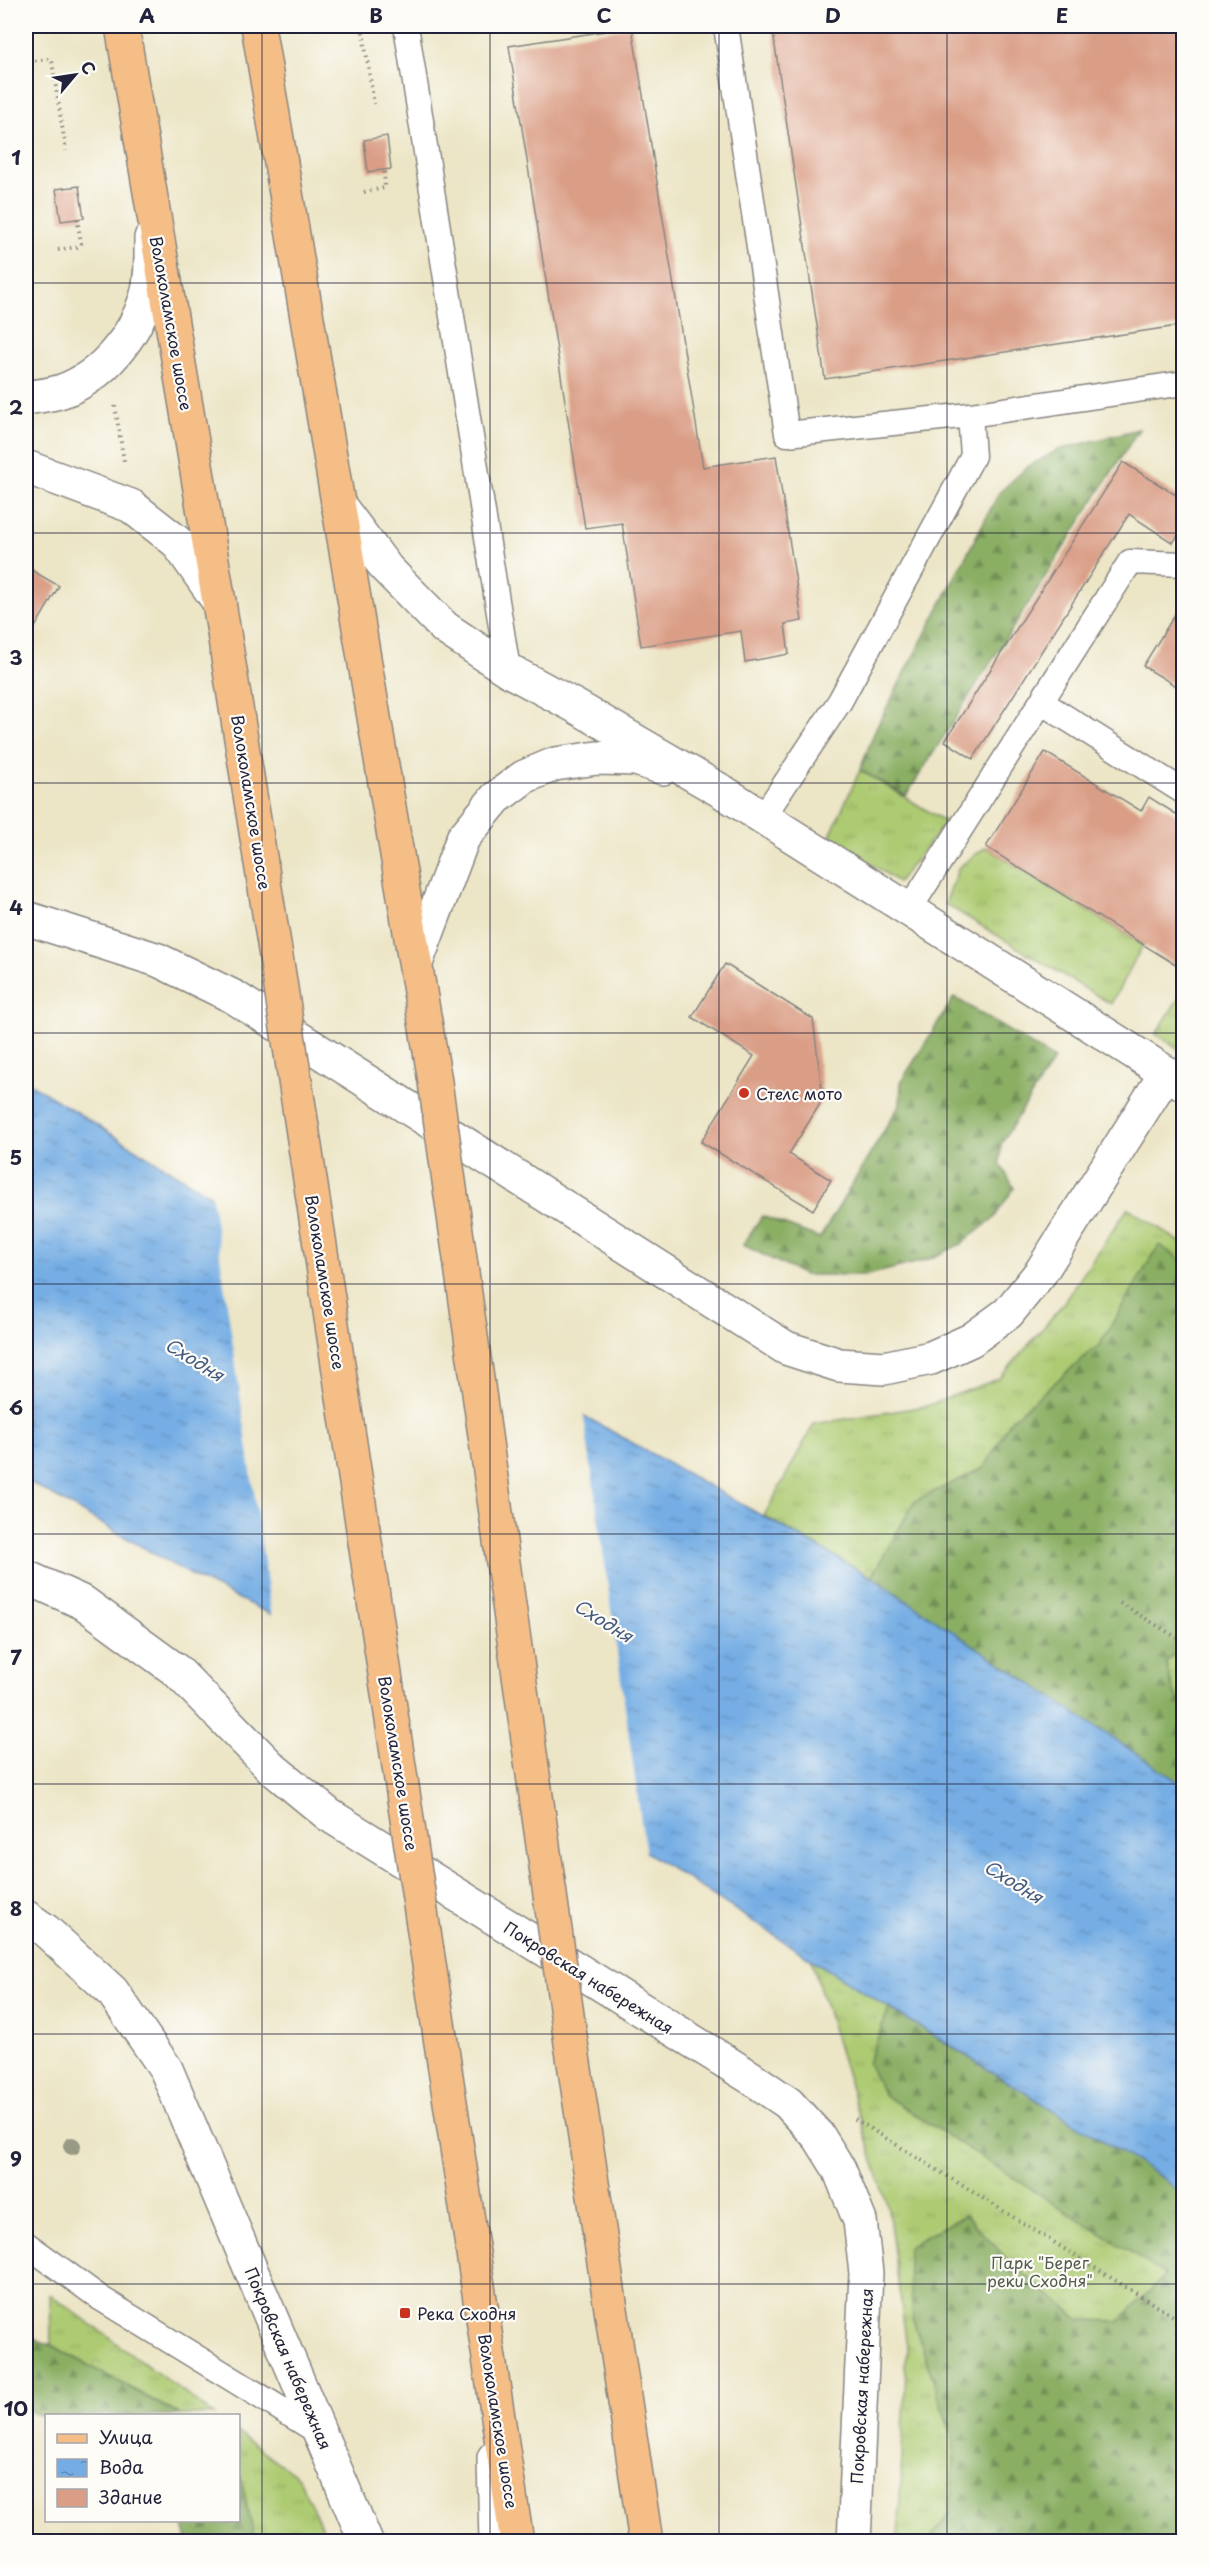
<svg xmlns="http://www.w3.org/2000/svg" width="1209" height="2567" font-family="'Playpen Sans',sans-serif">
	<defs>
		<pattern id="grass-tufts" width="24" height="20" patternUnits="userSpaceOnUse" patternTransform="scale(1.5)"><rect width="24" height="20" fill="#adcb72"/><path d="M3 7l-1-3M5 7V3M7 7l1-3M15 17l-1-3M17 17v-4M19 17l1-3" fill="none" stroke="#95ae64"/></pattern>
		<pattern id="forest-firs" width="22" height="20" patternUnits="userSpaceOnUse" patternTransform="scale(1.5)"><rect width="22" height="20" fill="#8aaf64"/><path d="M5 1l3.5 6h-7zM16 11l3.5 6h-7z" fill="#708e54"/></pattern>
		<pattern id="water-ripples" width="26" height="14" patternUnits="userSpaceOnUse" patternTransform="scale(1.5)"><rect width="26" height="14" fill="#74ade4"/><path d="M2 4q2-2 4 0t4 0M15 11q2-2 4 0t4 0" fill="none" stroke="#5f8cba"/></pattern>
	</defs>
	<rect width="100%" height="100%" fill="#fdfcf7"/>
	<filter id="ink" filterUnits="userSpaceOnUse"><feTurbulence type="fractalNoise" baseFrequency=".0167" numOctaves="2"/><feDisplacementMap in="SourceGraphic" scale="12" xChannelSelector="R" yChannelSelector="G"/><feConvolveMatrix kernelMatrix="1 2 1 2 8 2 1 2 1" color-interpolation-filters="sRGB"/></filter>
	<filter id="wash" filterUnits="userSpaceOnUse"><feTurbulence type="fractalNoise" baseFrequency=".008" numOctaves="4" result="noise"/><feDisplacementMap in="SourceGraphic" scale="24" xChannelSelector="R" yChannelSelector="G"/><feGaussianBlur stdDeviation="1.35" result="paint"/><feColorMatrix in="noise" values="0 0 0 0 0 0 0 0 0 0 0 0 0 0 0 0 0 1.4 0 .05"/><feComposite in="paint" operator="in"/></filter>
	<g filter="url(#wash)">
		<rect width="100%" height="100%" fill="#ece5c6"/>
		<path fill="url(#grass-tufts)" stroke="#687656" stroke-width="1.5" d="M860 770 946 822 898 882 830 836Z
			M986 847 1143 945 1111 1004 945 904 959 867Z
			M1183 991V1052L1156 1034Z
			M1128 1208 1183 1244V1785L871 1577 764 1516 814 1424 927 1406 1000 1378 1060 1308Z
			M811 1959 1161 2177 1183 2194V2541H898L907 2347 888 2209Z
			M50 2294 214 2415H180L51 2345Z
			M238 2433 298 2477 328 2541H255L239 2470Z"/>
		<path fill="url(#forest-firs)" stroke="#566850" stroke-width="1.5" d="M1139 429 906 796 860 770 876 728 999 493 1027 467 1058 450Z
			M954 997 1054 1059 1001 1144 1000 1163 1014 1188 994 1218 961 1244 927 1260 868 1275H804L743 1245 762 1216 820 1238 900 1104 901 1082Z
			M1159 1245 1183 1261 1184 1643 1166 1663 1173 1689 1183 1705V1785L871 1577 915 1501 985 1467 1011 1420 1100 1344Z
			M889 2008 1161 2177 1183 2194V2541H929L950 2512 955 2446 913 2320 907 2247 965 2215 1011 2263 1080 2320 1119 2321 1166 2275 884 2095 868 2063Z
			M26 2336 51 2345 180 2415 46 2416V2418L26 2410Z
			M239 2470 255 2541H187L182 2521 238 2520Z"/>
		<path fill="url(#water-ripples)" stroke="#4b6890" stroke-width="1.5" d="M26 1081 263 1228 579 1413 871 1577 1183 1785V2194L1161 2177 811 1959 307 1632 196 1578 26 1480Z"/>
		<path fill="#ece5c6" d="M211 1192 583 1411 646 1856 306 1635 272 1618Z"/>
		<g id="blocks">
			<path fill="#da9e86" d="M772 26H1184V325L825 379Z
				M632 27 703 467 776 456 802 621 785 624 789 654 745 662 741 631 641 646 622 523 585 528 509 46Z
				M387 136 391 169 368 172 364 140Z
				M79 186 84 218 61 221 56 189Z
				M1123 462 1184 500V526L1173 543 1129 514 973 759 945 741Z
				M26 567 59 586 26 643Z
				M1184 600V691L1143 666Z
				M1045 752 1141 811 1149 797 1184 819V824L1178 833 1184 836V970L986 847Z
				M725 964 813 1019 823 1099 789 1154 831 1180 813 1210 701 1142 754 1056 692 1017Z"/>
		</g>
	</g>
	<g filter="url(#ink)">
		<use href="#blocks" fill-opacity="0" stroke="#878480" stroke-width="1.5"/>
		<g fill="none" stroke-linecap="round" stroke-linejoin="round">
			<g stroke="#878480" stroke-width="27">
				<path id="service" d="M406 26 508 670
					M726 26 787 434 970 415 1184 383
					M1041 702 1184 792
					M763 817 840 701 973 456 970 415
					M909 910 1130 562 1184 564
					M26 2244 100 2298 320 2433"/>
			</g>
			<g stroke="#878480" stroke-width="36">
				<path id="minor" d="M26 398C37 396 51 395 62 391 102 377 134 337 146 298 152 280 151 257 151 238
					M26 467 131 506 177 542 219 602
					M338 504 387 569 445 628 508 670 575 706 723 792 1184 1084
					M26 918 158 960 234 997 786 1348 839 1365 884 1368 931 1358 971 1340 1008 1313 1041 1272 1166 1073
					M416 963 463 838 496 798 524 777 555 764 597 758 636 759 663 768
					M26 1577 84 1603 177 1671 273 1769 329 1815 750 2077 788 2103 819 2137 839 2169 860 2221 866 2273 854 2542
					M26 1917 45 1930 112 1991 166 2069 366 2542"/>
			</g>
			<g stroke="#878480" stroke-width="36">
				<path id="tertiary" d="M494 2458 496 2542"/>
			</g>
			<g stroke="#878480" stroke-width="36">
				<path id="primary" d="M122 26 219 602 279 975
					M258 26 434 1075
					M427 1951 517 2542
					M571 2043 646 2542"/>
			</g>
			<path stroke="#878480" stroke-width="4" stroke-dasharray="1.5 4.5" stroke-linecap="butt" d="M362 26 374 104
				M29 61 49 59 52 62 66 151
				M364 192 385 188 384 170
				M58 250 77 247 81 243 77 219
				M115 406 124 461
				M1120 1603 1184 1642
				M855 2119 1184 2323"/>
			<use href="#service" stroke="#fff" stroke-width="24"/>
			<use href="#minor" stroke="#fff" stroke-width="33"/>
			<use href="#tertiary" stroke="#fff" stroke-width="33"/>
			<use href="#primary" stroke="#f6be87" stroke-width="33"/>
			<g stroke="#878480" stroke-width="36" stroke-linecap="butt">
				<path id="primary-bridge" d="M279 975 427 1951
					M434 1075 571 2043"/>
			</g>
			<use href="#primary-bridge" stroke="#f6be87" stroke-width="33"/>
		</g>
		<circle fill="#989a84" cx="72" cy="2146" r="9"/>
	</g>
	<path fill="none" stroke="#22223b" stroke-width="1.5" stroke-opacity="0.55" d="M262 26V2542M490 26V2542M719 26V2542M947 26V2542M26 283H1184M26 533H1184M26 783H1184M26 1033H1184M26 1284H1184M26 1534H1184M26 1784H1184M26 2034H1184M26 2284H1184"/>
	<g fill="#c8321e" stroke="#fdfcf7" stroke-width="2">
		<circle cx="744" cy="1093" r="6"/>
		<rect x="399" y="2307" width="12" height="12" rx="3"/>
	</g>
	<g text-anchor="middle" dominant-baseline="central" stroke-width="4.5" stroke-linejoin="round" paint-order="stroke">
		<g font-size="16" fill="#22223b" stroke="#fdfcf7">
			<text transform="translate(172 323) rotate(80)">Волоколамское шоссе</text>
			<text transform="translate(252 802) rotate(81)">Волоколамское шоссе</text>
			<text transform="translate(326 1282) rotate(81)">Волоколамское шоссе</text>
			<text transform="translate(399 1763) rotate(81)">Волоколамское шоссе</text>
			<text transform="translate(589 1977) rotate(32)">Покровская набережная</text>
			<text transform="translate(289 2358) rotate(67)">Покровская набережная</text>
			<text transform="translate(861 2386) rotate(-87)">Покровская набережная</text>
			<text transform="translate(499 2421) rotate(81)">Волоколамское шоссе</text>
		</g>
		<g font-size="16" fill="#22223b" stroke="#fdfcf7" text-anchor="start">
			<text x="756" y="1093">Стелс мото</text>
			<text x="417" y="2313">Река Сходня</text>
		</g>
		<g font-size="16" fill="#535d4e" stroke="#fdfcf7">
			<text x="1040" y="2262">Парк "Берег<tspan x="1040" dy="18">реки Сходня"</tspan></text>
		</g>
		<g font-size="18" font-style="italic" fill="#435a7f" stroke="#fdfcf7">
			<text transform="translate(195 1359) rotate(32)">Сходня</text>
			<text transform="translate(604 1620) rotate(32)">Сходня</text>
			<text transform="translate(1014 1881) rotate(32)">Сходня</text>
		</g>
	</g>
	<rect width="1209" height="2567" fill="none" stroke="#fdfcf7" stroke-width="66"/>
	<rect x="45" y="2414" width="195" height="108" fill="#fdfcf7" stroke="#a5a5ac" stroke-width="1.5"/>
	<rect x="57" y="2434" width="30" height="9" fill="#f6be87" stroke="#a5a5ac" stroke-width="1.5"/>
	<text x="99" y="2444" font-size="18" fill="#22223b">Улица</text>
	<rect x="57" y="2459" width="30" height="18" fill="url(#water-ripples)" stroke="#a5a5ac" stroke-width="1.5"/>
	<text x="99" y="2474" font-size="18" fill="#22223b">Вода</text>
	<rect x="57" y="2489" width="30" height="18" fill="#da9e86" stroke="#a5a5ac" stroke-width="1.5"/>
	<text x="99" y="2504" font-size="18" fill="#22223b">Здание</text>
	<g transform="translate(75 75) rotate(61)" stroke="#fdfcf7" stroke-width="4.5" paint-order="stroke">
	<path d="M0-4.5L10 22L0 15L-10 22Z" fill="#22223b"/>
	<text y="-9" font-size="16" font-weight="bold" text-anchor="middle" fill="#22223b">С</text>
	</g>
	<rect x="33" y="33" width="1143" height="2501" fill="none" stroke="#22223b" stroke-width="2"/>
	<g font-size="20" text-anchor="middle" font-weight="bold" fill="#22223b">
		<text x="147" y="23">A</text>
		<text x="376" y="23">B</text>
		<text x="604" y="23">C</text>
		<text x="833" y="23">D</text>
		<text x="1062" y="23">E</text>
		<text x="16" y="165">1</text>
		<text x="16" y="415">2</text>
		<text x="16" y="665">3</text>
		<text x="16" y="915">4</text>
		<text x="16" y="1165">5</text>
		<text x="16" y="1415">6</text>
		<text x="16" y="1665">7</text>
		<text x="16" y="1916">8</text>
		<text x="16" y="2166">9</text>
		<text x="16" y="2416">10</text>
	</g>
</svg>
